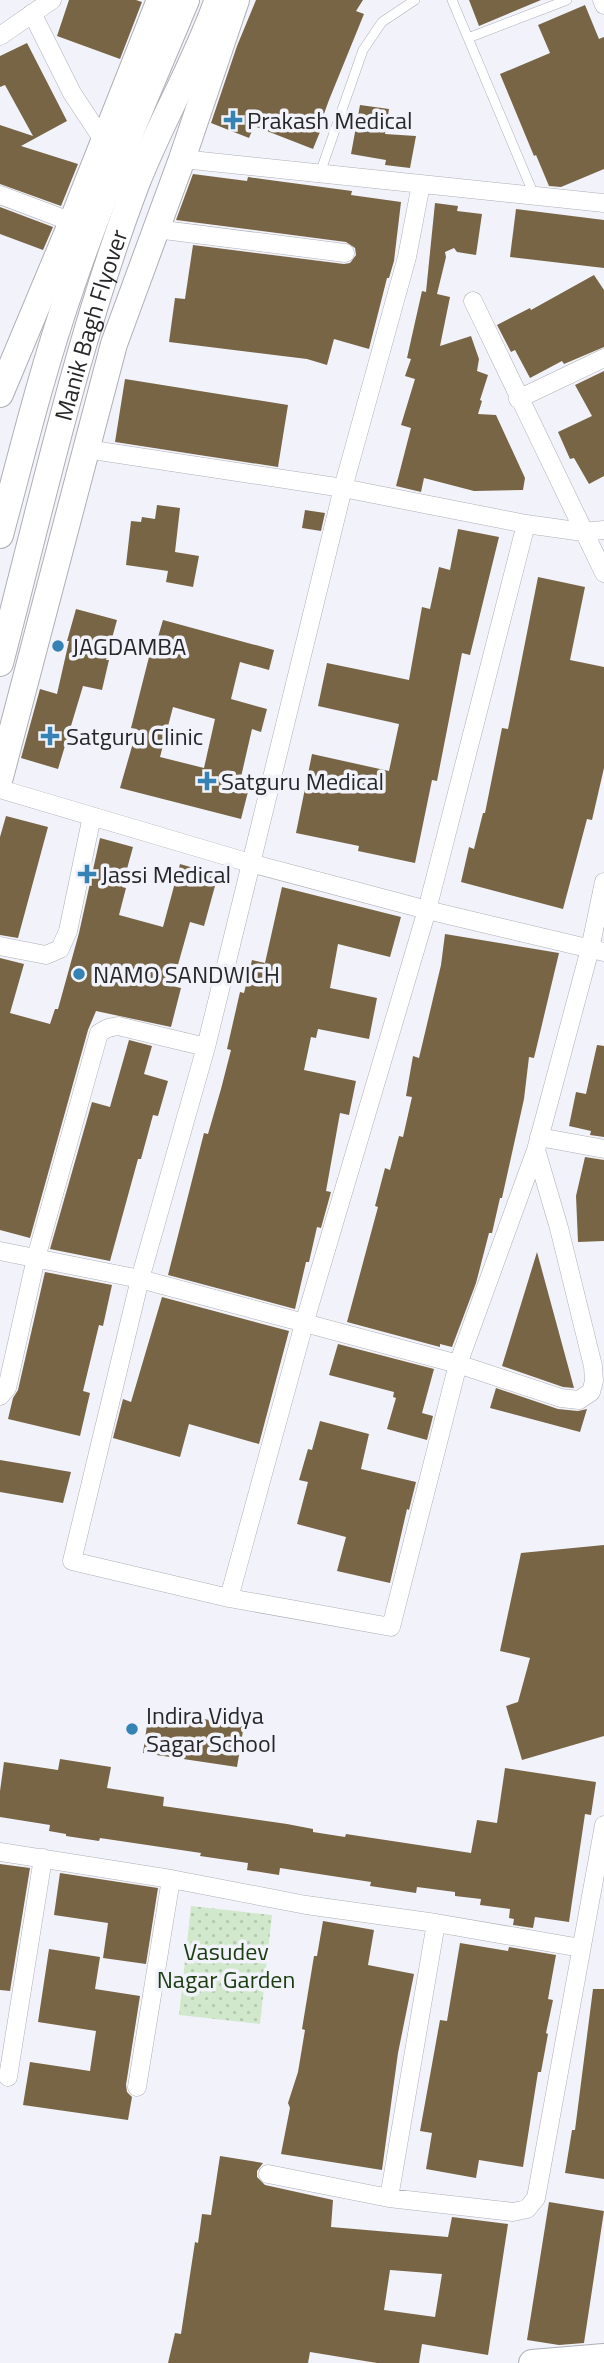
<svg xmlns="http://www.w3.org/2000/svg" width="604" height="2363" font-family="'Titillium Web',sans-serif">
	<defs>
		<pattern id="park-dots" width="8" height="8" patternUnits="userSpaceOnUse" patternTransform="scale(1.75)"><rect width="8" height="8" fill="#d2e8cc"/><path d="M2 2h.1M6 6h.1" fill="none" stroke="#b4c7af" stroke-width="1.8" stroke-linecap="round"/></pattern>
	</defs>
	<rect width="100%" height="100%" fill="#f2f3fa"/>
	<path fill="url(#park-dots)" d="M191 1906 272 1915 260 2024 179 2015Z"/>
	<path fill="#786546" fill-rule="evenodd" d="M69 0H136L142 2 120 59 57 36Z
		M256 0H363L356 11 364 14 329 100 321 122H324L313 149 254 126 249 138 211 123 237 46Z
		M469 0H541L479 26Z
		M585 5 599 39 604 37V169L561 187 549 186 536 155 534 156 500 74 550 53 538 25Z
		M27 43 67 121 21 146 78 164 61 206 0 184V125L33 136 5 85 0 87V56Z
		M360 105 389 109 385 134 416 136 410 168 385 165 386 160 351 154Z
		M193 174 247 181 248 177 262 179 352 191 351 195 401 202 394 261 389 278H387L369 349 334 339 327 365 307 359 169 342 175 298 185 299 193 245 344 264 350 263 356 255 355 248 346 242 176 220Z
		M435 203 458 206 457 211 482 214 476 255 457 252 454 248 445 252 446 257 437 294 450 297 440 346 471 336 479 359 477 371 488 375 480 400 482 401 478 414 496 415 525 478 523 490 474 491 424 478 421 492 396 486 411 428 401 425 415 379 405 376 411 359 407 358 422 291 426 292Z
		M0 207 53 227 43 250 0 234Z
		M516 209 604 220V268L510 257Z
		M594 275 604 290V347L564 364 562 361 530 378 515 350 511 352 497 325 530 308 531 310Z
		M604 371V476L589 484 574 458 570 459 558 432 592 416 575 385Z
		M125 379 288 405 278 467 115 442Z
		M157 505 180 508 175 552 199 556 193 587 166 582 168 571 126 565 131 521 141 522 142 517 155 519Z
		M305 510 325 513 321 531 302 528Z
		M458 529 499 537 470 655 462 653 437 781 432 780 415 863 358 851 359 846 296 833 312 754 389 771 399 724 318 706 327 663 409 680 422 607 430 609 439 567 450 570Z
		M538 577 585 587 570 660 604 667V768L592 820 587 819 563 909 461 882 469 847 474 849 483 813H485L502 728 508 729Z
		M76 609 117 620 106 660H109L102 690 83 686 58 769 21 758 40 689 57 694 69 641H67Z
		M163 620 274 650 269 670 240 662 231 699 267 709 261 732 252 729 241 777 251 780 241 819 120 788 137 729 131 728 150 653 153 654ZM173 707 215 719 204 768 160 757Z
		M6 816 48 827 18 938 0 935V837Z
		M100 838 133 847 122 887 126 888 119 915 163 927 180 864 218 875 204 926 190 922 172 986 181 988 171 1027 96 1011 88 1030 30 1238 0 1230V958L24 964 10 1013 50 1024 55 1009H58L79 933Z
		M282 887 401 917 390 957 338 944 330 988 377 998 369 1039 318 1029 316 1038 311 1037 304 1070 356 1081 349 1115 340 1113 326 1191 331 1192 321 1228 317 1227 309 1262H306L295 1309 168 1275 204 1133 208 1134 221 1089 231 1050 227 1049 240 992 244 993 252 960 265 963Z
		M445 934 559 953 534 1058 529 1057 524 1099 502 1198H500L492 1233H489L476 1283 452 1347 440 1344V1347L347 1322 378 1207 375 1206 385 1168 390 1170 399 1136 403 1137 412 1097 406 1096 413 1056 419 1058 441 965Z
		M129 1040 152 1046 144 1074 168 1081 158 1116 153 1115 141 1159H138L110 1261 50 1249 92 1102 110 1107Z
		M597 1045 604 1046V1137L590 1135 591 1131 569 1126 576 1092 586 1094Z
		M585 1157 604 1160V1241L578 1242 576 1196Z
		M537 1252 574 1388 563 1387 502 1366Z
		M45 1272 112 1285 103 1326 99 1325 83 1391 90 1393 80 1436 8 1419 13 1398 18 1390Z
		M162 1297 289 1331 259 1444 189 1424 180 1457 113 1438 123 1399 131 1402Z
		M338 1344 434 1369 422 1413 433 1416 427 1440 387 1429 396 1398 393 1397 394 1392 329 1375Z
		M496 1388 558 1409 578 1411 587 1409 580 1432 490 1408Z
		M320 1421 369 1434 361 1469 416 1482 409 1510 407 1509 390 1583 337 1571 346 1537 297 1524 308 1482 299 1480 308 1449 312 1450Z
		M0 1460 71 1472 63 1503 0 1492Z
		M604 1545V1736L522 1760 506 1706 518 1702 530 1658 500 1651 521 1553Z
		M149 1711 244 1725 237 1767 143 1753Z
		M60 1759 111 1767 107 1788 164 1797 163 1806 287 1824 313 1829V1832L345 1837 346 1834 471 1853 477 1820 497 1823 505 1768 596 1782 591 1815 585 1814 569 1922 535 1917 533 1928 513 1925 514 1919 509 1918 510 1909 480 1905 481 1899 455 1896V1892L417 1887 416 1893 370 1886 371 1882 280 1868 279 1875 247 1870 248 1863 200 1856 201 1853 100 1838 99 1841 66 1836V1834L49 1831 50 1825 0 1817V1791L4 1762 58 1770Z
		M0 1864 30 1868 10 1991 0 1990Z
		M60 1873 158 1888 146 1964 103 1958 108 1923 54 1915Z
		M323 1921 374 1930 368 1965 414 1974 398 2053 382 2170 281 2154 290 2108 288 2103 298 2072 305 2030 302 2029 314 1956H317Z
		M460 1943 508 1951 509 1947 556 1955 548 1999 553 2000 546 2033 548 2034 541 2072H538L523 2167 479 2160 476 2178 426 2169 432 2133 420 2131 440 2020 447 2021Z
		M49 1949 100 1957 95 1989 140 1996 126 2085 127 2092 132 2097 128 2120 23 2105 30 2062 90 2071 96 2031 38 2022Z
		M593 1989H604V2179L565 2173 572 2130H575Z
		M220 2156 263 2163 257 2171V2177L265 2185 333 2200 331 2227 448 2237 452 2217 508 2224 488 2355 422 2344 419 2363H377L310 2352 308 2363H168L175 2333 181 2334 195 2242 198 2243 202 2214 211 2215ZM390 2270 442 2274 435 2317 384 2310Z
		M549 2202 604 2211 584 2343 559 2345 527 2340Z"/>
	<g fill="none" stroke-linecap="round" stroke-linejoin="round">
		<g stroke="#adafb5" stroke-width="10">
			<path id="lane" d="M452 0 534 195
				M468 38 567 0
				M320 173 363 50 382 22 415 0"/>
		</g>
		<g stroke="#adafb5" stroke-width="19">
			<path id="street" d="M602 0 604 5
				M32 13 72 93 103 140
				M0 36 52 0
				M182 159 604 203
				M421 184 407 257 343 488 206 1047 140 1279 72 1561 229 1598 391 1627 458 1364 536 1150 590 949 604 882
				M0 195 72 222
				M156 229 345 253
				M473 301 604 573
				M518 399 604 358
				M86 449 343 488 526 524 583 532 604 530
				M0 789 250 863 427 910 604 952
				M0 946 46 955 60 949 68 931 92 816
				M539 1137 604 1149
				M0 1251 140 1279 458 1364 561 1398 579 1400 591 1392 594 1381 593 1366 559 1228 536 1150
				M0 1396 7 1388 36 1258 99 1033 108 1028 118 1026 206 1047
				M229 1598 304 1324 427 910 526 524
				M0 1852 171 1879 306 1905 436 1923 581 1948
				M8 2077 43 1858
				M137 2087 171 1879
				M268 2174 389 2198 513 2212 527 2209 536 2198 604 1825
				M389 2198 436 1923"/>
		</g>
		<g stroke="#adafb5" stroke-width="28">
			<g id="secondary">
				<path d="M0 394 72 222 160 0"/>
				<path d="M0 535C22 453 42 371 70 290 103 192 146 96 186 0"/>
				<path id="s1" d="M0 663C42 502 78 337 137 182 161 121 195 64 217 2"/>
				<path d="M0 777 114 344 182 159 236 0"/>
				<path d="M532 2363 604 2357"/>
			</g>
		</g>
		<use href="#lane" stroke="#fff" stroke-width="9"/>
		<use href="#street" stroke="#fff" stroke-width="18"/>
		<use href="#secondary" stroke="#fff" stroke-width="26"/>
	</g>
	<g fill="#3582b4" stroke="#f2f3fa" stroke-width="2.5">
		<path d="M229.5 109.5h7v7h7v7h-7v7h-7v-7h-7v-7h7z"/>
		<circle cx="58" cy="646" r="7"/>
		<path d="M46.5 725.5h7v7h7v7h-7v7h-7v-7h-7v-7h7z"/>
		<path d="M203.5 770.5h7v7h7v7h-7v7h-7v-7h-7v-7h7z"/>
		<path d="M83.5 863.5h7v7h7v7h-7v7h-7v-7h-7v-7h7z"/>
		<circle cx="79" cy="974" r="7"/>
		<circle cx="132" cy="1729" r="7"/>
	</g>
	<g text-anchor="middle" dominant-baseline="central" stroke-width="7" stroke-linejoin="round" paint-order="stroke">
		<g font-size="24" fill="#27272a" stroke="#f2f3fa" text-anchor="start">
			<text x="247" y="120">Prakash Medical</text>
			<text x="72" y="646">JAGDAMBA</text>
			<text x="66" y="736">Satguru Clinic</text>
			<text x="221" y="781">Satguru Medical</text>
			<text x="101" y="874">Jassi Medical</text>
			<text x="93" y="974">NAMO SANDWICH</text>
			<text x="146" y="1715">Indira Vidya<tspan x="146" dy="28">Sagar School</tspan></text>
		</g>
		<g font-size="24" fill="#27272a" stroke="#f2f3fa">
			<text stroke="none"><textPath href="#s1" startOffset="350">Manik Bagh Flyover</textPath></text>
		</g>
		<g font-size="24" fill="#1a3c10" stroke="#f2f3fa">
			<text x="226" y="1951">Vasudev<tspan x="226" dy="28">Nagar Garden</tspan></text>
		</g>
	</g>
</svg>
